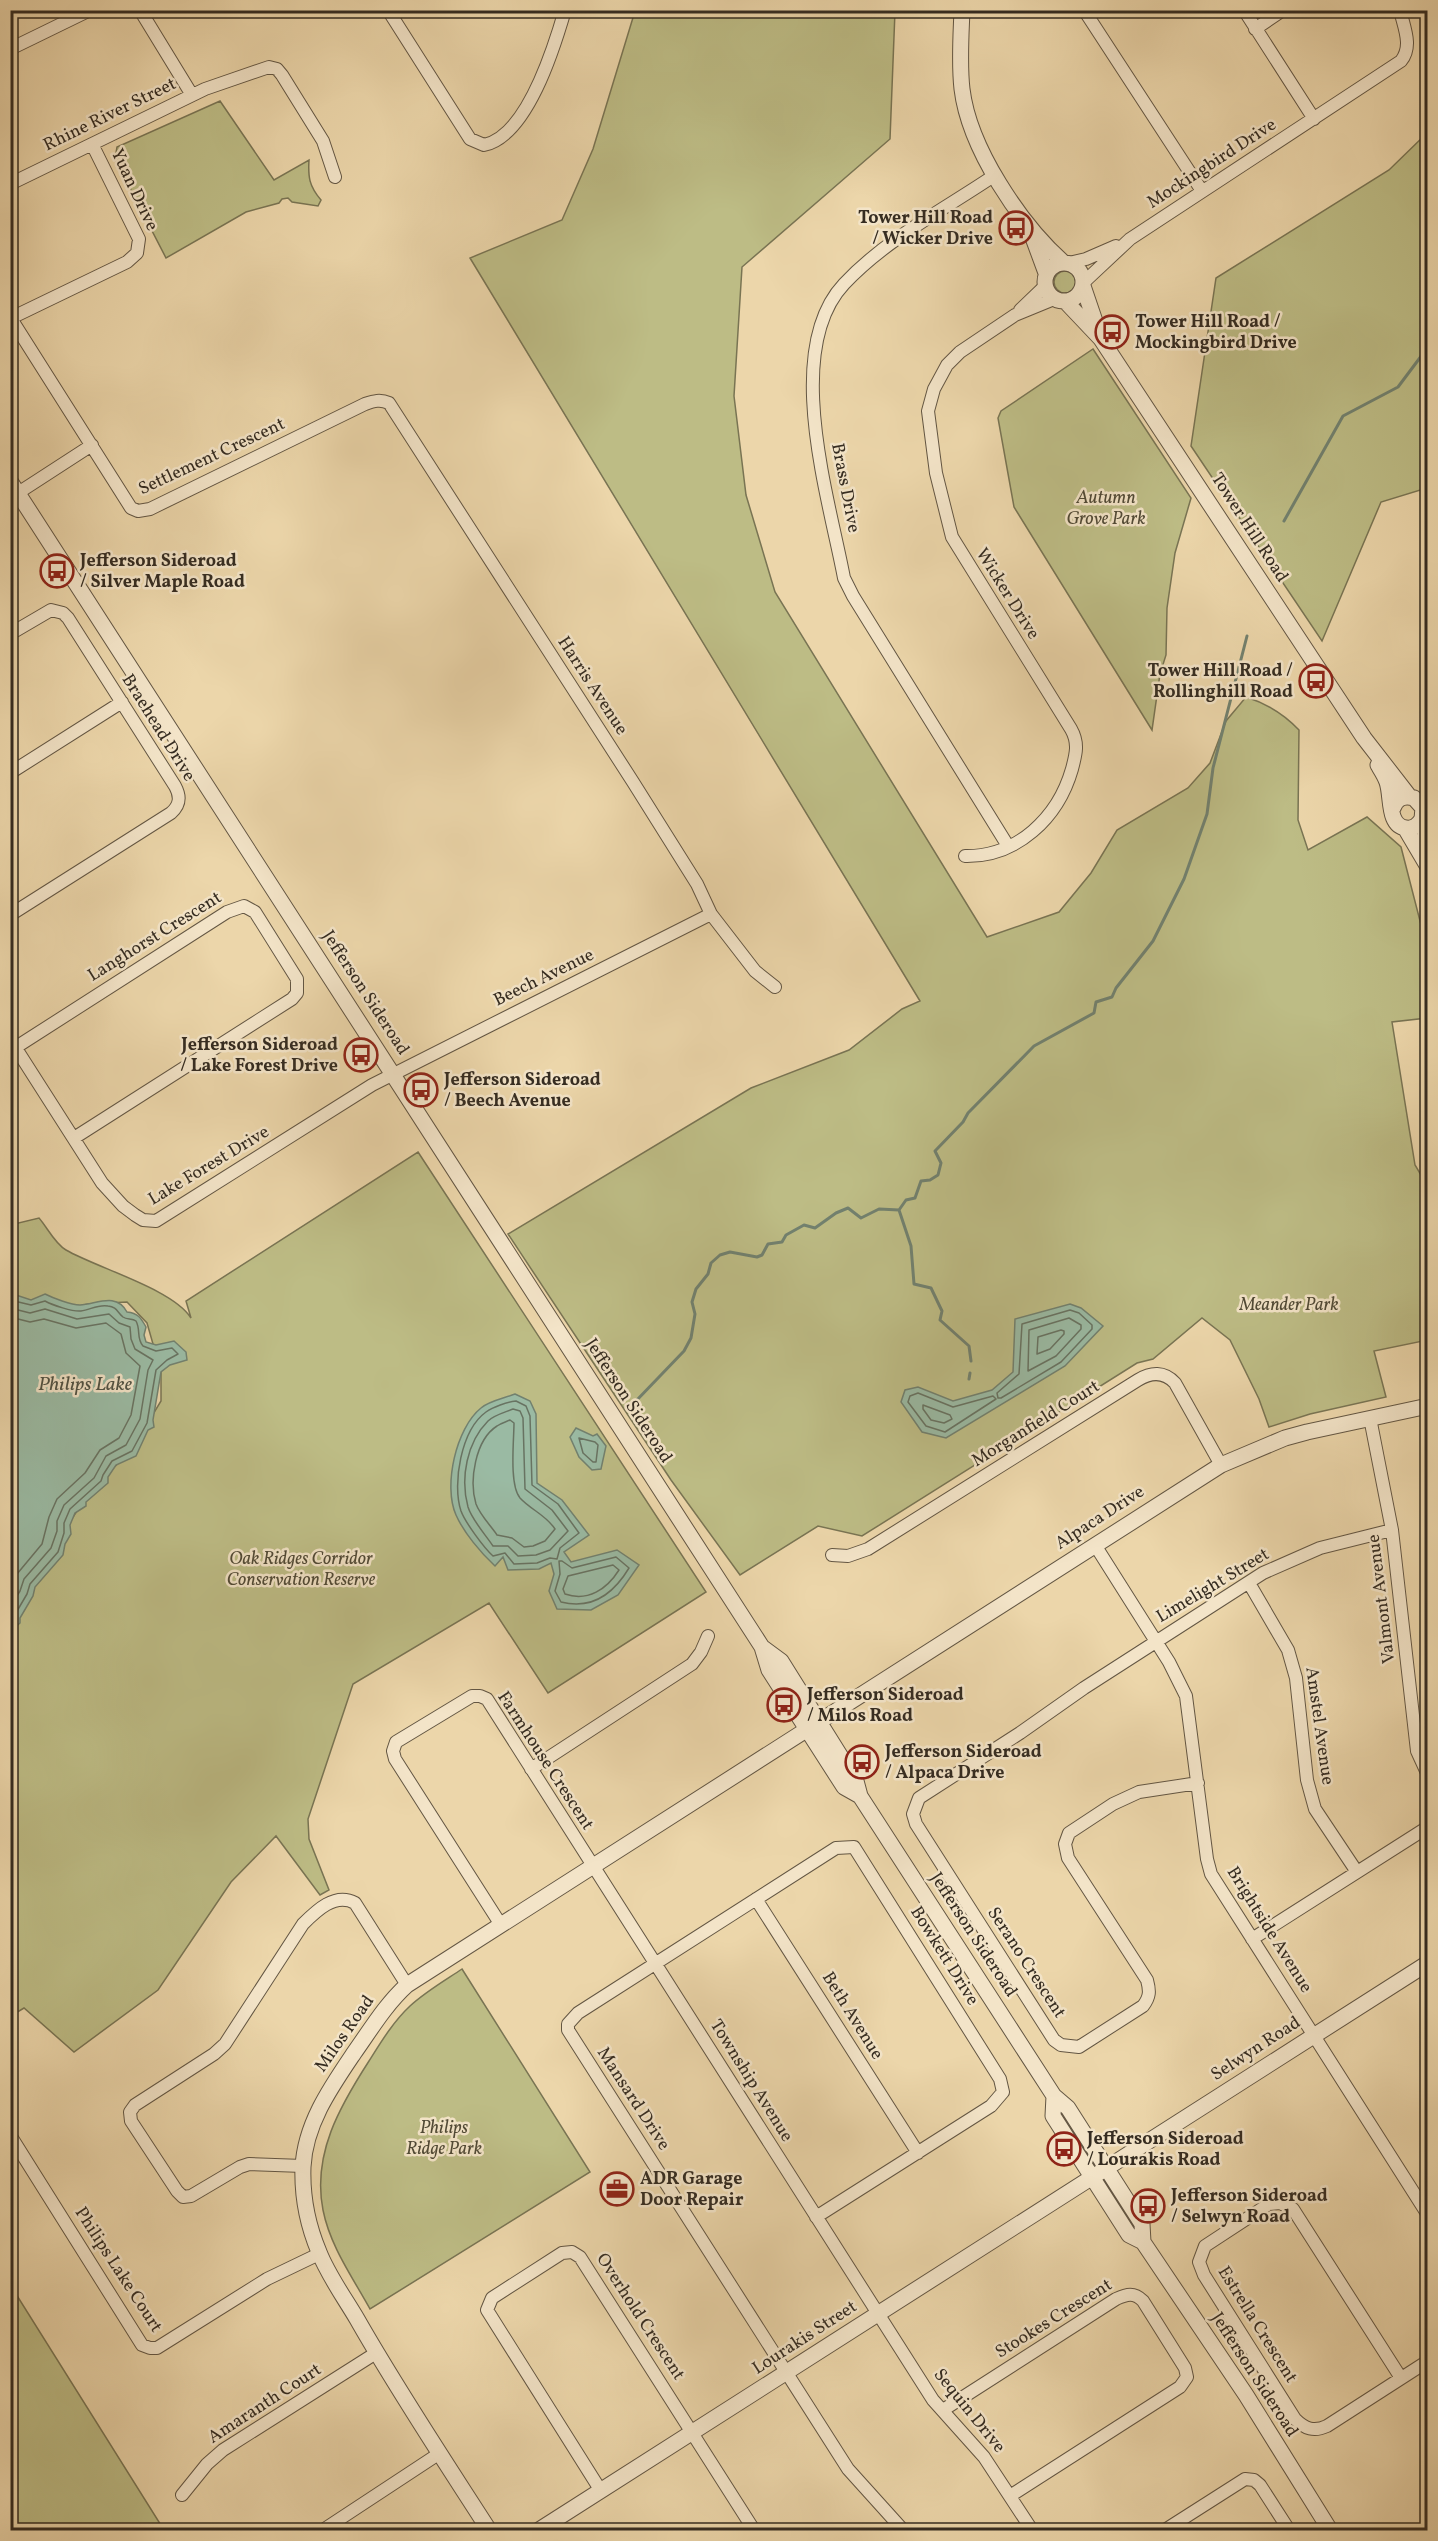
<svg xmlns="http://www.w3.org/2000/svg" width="1438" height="2541" font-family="Vollkorn,serif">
	<rect width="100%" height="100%" fill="#ecd6aa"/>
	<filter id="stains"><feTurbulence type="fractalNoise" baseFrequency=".00333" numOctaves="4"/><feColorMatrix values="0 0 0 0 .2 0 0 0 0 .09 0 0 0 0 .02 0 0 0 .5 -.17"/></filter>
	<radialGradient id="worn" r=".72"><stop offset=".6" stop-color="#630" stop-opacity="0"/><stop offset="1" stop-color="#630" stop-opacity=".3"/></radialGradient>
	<path fill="#bdbc85" stroke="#797453" stroke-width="1.5" d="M635 11H895L890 139 742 267 734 396 746 495 775 592 987 937 1059 912 1091 873 1117 830 1188 788 1210 763 1226 721 1246 697C1265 703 1285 715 1299 730L1298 820 1308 850 1367 817 1401 847 1427 948V1018L1392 1022 1415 1165 1427 1185 1428 1340 1374 1351 1386 1397 1310 1414 1269 1427 1259 1399 1230 1340 1202 1318 1153 1359 1137 1363 862 1536 818 1526 740 1575 671 1480 508 1234 751 1088 849 1050 902 1009 920 1001 470 258 562 220 593 149Z
		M220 101 274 180 309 160C308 177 309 186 321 200L318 206 292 202 288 198 282 199 279 203 246 212 166 258 115 159 117 147Z
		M1427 133V488L1381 502 1322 641 1191 446 1216 278 1389 170Z
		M1054 282a11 11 0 1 1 22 0a11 11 0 1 1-22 0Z
		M1093 349 1191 498 1175 553 1167 608 1166 655 1160 674 1152 730 1014 507 998 418 1001 411Z
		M418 1152 706 1592 548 1693 489 1603 353 1684 308 1819 309 1839 329 1890 320 1895 276 1836 231 1882 158 1990 74 2052 24 2008 11 2016V1628L32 1582 87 1495 132 1449 161 1401V1372L147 1323 127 1302 88 1304 55 1312 11 1303 10 1225 39 1218C47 1227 55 1244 66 1250 97 1268 173 1289 191 1318L186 1301Z
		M462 1969 590 2172 370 2309C353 2278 330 2246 323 2210 312 2154 340 2106 369 2061 381 2042 393 2022 410 2006 425 1992 444 1981 462 1969Z
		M11 2286 164 2530H11Z"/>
	<path fill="#9abaa3" stroke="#72816f" stroke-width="1.5" d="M10 1293 31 1300 45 1294C53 1298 71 1305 80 1305 97 1304 116 1292 127 1312 138 1313 141 1318 146 1327L144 1335 146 1342 156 1345 174 1341 186 1352 187 1360 170 1365 161 1372 153 1420 154 1427 148 1430 136 1456 116 1465 108 1477V1483L86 1502V1506L75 1513 70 1525 71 1534 65 1544 63 1555 35 1587 33 1596 20 1618V1623L11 1631Z
		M1070 1304 1081 1308 1103 1326 1065 1366 946 1438 922 1432 901 1402 905 1390 918 1387 953 1401 992 1390 1013 1372 1015 1319Z
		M515 1394 530 1401 536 1414 537 1483 562 1500 589 1535 564 1552 571 1562 617 1550 639 1565 618 1595 591 1610 557 1609 549 1591 554 1574 551 1563 539 1569 508 1570 503 1557 495 1566C481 1553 464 1533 456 1515 443 1486 456 1428 481 1408 489 1401 505 1398 515 1394Z
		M576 1428 593 1436 597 1434 606 1446 601 1469 592 1470 579 1457 570 1437Z"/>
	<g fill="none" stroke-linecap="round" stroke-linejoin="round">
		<path stroke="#687362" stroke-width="1.5" d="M10 1300 31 1305 45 1301C52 1305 73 1312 81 1311 90 1310 98 1304 108 1306 117 1307 117 1312 123 1317 127 1320 132 1318 136 1321 141 1330 136 1338 143 1346L156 1351 172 1348 178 1354 167 1360 156 1370 147 1423 132 1451 112 1461 103 1475 101 1481 70 1509 64 1523V1533L58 1552 30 1584 27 1594 10 1623
			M10 1308 30 1313 45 1309 77 1319 109 1314 119 1323 130 1327 131 1339 135 1349 153 1360 148 1370 140 1419 126 1445 106 1456 94 1478 64 1505 57 1521V1531L51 1548 24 1579 20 1591 10 1607
			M1070 1310 1079 1313 1092 1325V1329L1061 1362 1001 1398H998L997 1393 1019 1374 1022 1324Z
			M10 1317 30 1322 44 1319 76 1328 106 1323 121 1334 126 1353 140 1366 131 1415 119 1438 100 1450 85 1473 57 1499 49 1517 42 1544 17 1574 10 1590
			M1069 1318 1081 1325V1329L1056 1356 1028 1371 1029 1330Z
			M1061 1330 1064 1331V1334L1050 1349 1037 1354 1038 1337Z
			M918 1393 953 1407 993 1396 996 1399 945 1432 926 1426 908 1402 910 1396Z
			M516 1401 526 1406 530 1416 532 1485 558 1504 579 1533 560 1548 557 1559 550 1558 537 1563 514 1564 505 1553 493 1556C484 1548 465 1522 461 1511 452 1484 461 1430 486 1412 493 1407 507 1402 516 1401Z
			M923 1405 950 1415 952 1419 944 1423 931 1420 923 1409Z
			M513 1409 520 1411 523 1418 525 1489 552 1510 568 1531 550 1550 536 1555 518 1556 508 1546H493C485 1534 472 1520 468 1507 460 1478 467 1442 488 1421 494 1415 506 1412 513 1409Z
			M510 1420 514 1423C514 1440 509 1485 520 1498 531 1510 546 1515 555 1529L545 1541 533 1546 524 1547 512 1538 497 1535C491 1526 480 1515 476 1504 469 1481 475 1440 497 1426 501 1423 506 1422 510 1420Z
			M579 1438 595 1442 598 1445 596 1462H593L583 1453Z
			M616 1557 629 1568C614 1593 592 1610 561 1602L555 1591 560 1574 559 1561H562L572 1568Z
			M613 1565 619 1570C607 1589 588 1602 565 1594L563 1589 568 1576Z"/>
		<path stroke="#72816f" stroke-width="3" d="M1284 521 1343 416 1398 387 1428 347
			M899 1210 906 1200 915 1198 921 1181 930 1180 938 1175 941 1163 935 1151 963 1122 968 1113 1034 1046 1094 1013 1096 1002 1112 997 1116 988 1153 941 1184 879 1207 814 1213 768 1247 636
			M899 1210 911 1246 914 1284 931 1288 942 1311 940 1320 969 1346 971 1361
			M969 1379 970 1373
			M635 1402 684 1351 691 1338 695 1314 692 1302 696 1289 708 1274 711 1263 720 1255 730 1252 757 1257 762 1255 768 1244 782 1242 786 1235 804 1225 815 1228 836 1213 848 1208 861 1218 879 1209 899 1210"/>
		<g stroke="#635643" stroke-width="14">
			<path id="minor" d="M140 10 192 95
				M388 10 470 139 484 145C527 136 554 48 565 10
				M1084 10 1202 191
				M1244 10 1314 119
				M1255 29 1283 10
				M10 49 90 10
				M995 175C945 209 886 239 844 284 782 350 829 498 844 578L853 596 1008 846
				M10 184 205 89 269 67 277 69 282 75 323 141 335 177
				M1069 263 1086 259 1116 246
				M1083 283 1130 239 1401 61C1413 46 1404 28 1400 10
				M1020 310 1045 286
				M10 317 131 508 138 511 150 509 365 404C374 401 380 399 389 403L633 782 697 884 711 914 755 971 775 987
				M11 318 127 262 137 253 139 239 92 144
				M18 493 92 445
				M10 634 51 610 63 613 68 618 175 786C181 797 180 805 171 813L10 915
				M10 773 122 702
				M965 856C1017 857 1058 818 1072 769 1076 754 1079 743 1071 729L952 537 936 473 928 411 934 389 947 365 960 352 1015 315 1054 299
				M10 1039 102 1183 123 1206 135 1215 143 1220 156 1221 372 1085 711 914
				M10 1051 227 912 244 906 255 912 297 979V993L292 999 74 1138
				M1370 1418 1392 1530 1417 1751 1428 1775
				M1095 1545 1169 1662 1186 1696 1207 1859 1211 1874 1428 2215
				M832 1555 848 1556 868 1549 1138 1380C1151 1372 1164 1371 1175 1383L1221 1465
				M1249 1583 1288 1650 1296 1678 1307 1780 1315 1809 1357 1872
				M531 1769 692 1664 701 1652 708 1636
				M1198 1783 1139 1792 1113 1804 1069 1833 1065 1844 1068 1858 1147 1980C1150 1991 1150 1997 1143 2006L1079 2047 1061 2045 1054 2040 916 1824 913 1814 919 1798 1020 1733 1084 1688 1263 1573 1320 1548 1392 1530
				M756 1899 918 2153
				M501 1925 395 1759 393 1751 396 1742 472 1696H480L487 1699 933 2400 984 2457 1032 2530
				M1252 1939 1428 1827
				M10 2135 142 2345 150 2348H157L267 2279 319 2254
				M303 2166 249 2164 240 2167 191 2196 183 2197 177 2191 131 2121 130 2112 135 2105 214 2054 225 2044 303 1924C316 1911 335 1892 355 1903L407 1985
				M816 2217 991 2106 1003 2092 1000 2079 854 1847 836 1848 578 2013 568 2024V2030L848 2469 903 2530
				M1401 2378 1293 2209 1280 2203 1269 2204 1205 2246 1199 2262 1204 2275 1295 2419C1305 2429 1314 2432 1327 2426L1428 2361
				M943 2410 1116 2299C1127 2294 1134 2292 1143 2301L1185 2368 1187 2377 1180 2387 1010 2496
				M601 2491 487 2310 492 2298 562 2253 572 2252 580 2257 754 2530
				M182 2495 207 2464 223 2450 376 2353
				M323 2530 440 2453
				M1165 2530 1245 2479 1254 2480 1260 2485 1289 2530"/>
		</g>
		<g stroke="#635643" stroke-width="17">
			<path id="tertiary" d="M962 10C961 37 959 63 962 89 969 148 1020 224 1064 263
				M1032 235 1046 273
				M1045 282a19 19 0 1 1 38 0a19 19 0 1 1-38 0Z
				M1083 286 1100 336
				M1065 301 1101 339 1364 738 1409 796
				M10 481 762 1647 769 1670 844 1787 860 1796
				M1378 765C1381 770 1385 776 1387 782 1392 796 1387 826 1406 828 1414 829 1418 825 1422 819L1423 808 1414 798C1404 795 1397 798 1393 808
				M1422 819 1428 848
				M1405 828 1428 867
				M762 1647 781 1661 856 1781 860 1796 1054 2096 1068 2108 1142 2224 1143 2242 1246 2395 1330 2530
				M1054 2096 1053 2116 1129 2235 1143 2242
				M489 2530C444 2460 398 2391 357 2319 344 2297 328 2275 319 2252 308 2226 302 2195 303 2167 305 2124 331 2087 354 2053 371 2029 386 2004 407 1985L1221 1465 1285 1438 1307 1432 1428 1406
				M539 2530 1428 1963"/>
		</g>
		<use href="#minor" stroke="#f3e4c8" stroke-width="12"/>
		<use href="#tertiary" stroke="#f3e4c8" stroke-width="15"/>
	</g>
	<defs>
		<g id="bus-ring" transform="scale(1.725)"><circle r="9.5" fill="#f3e4c8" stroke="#8f2418" stroke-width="1.5"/><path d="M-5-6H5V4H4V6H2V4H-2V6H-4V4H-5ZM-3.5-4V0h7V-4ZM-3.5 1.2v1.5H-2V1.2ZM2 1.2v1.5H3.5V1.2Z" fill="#8f2418"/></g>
		<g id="office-ring" transform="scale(1.725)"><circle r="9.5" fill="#f3e4c8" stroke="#8f2418" stroke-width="1.5"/><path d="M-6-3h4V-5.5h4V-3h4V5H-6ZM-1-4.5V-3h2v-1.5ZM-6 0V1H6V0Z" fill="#8f2418"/></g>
	</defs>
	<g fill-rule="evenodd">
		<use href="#bus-ring" x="1016" y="228"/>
		<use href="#bus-ring" x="1112" y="332"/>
		<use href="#bus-ring" x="57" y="571"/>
		<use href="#bus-ring" x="1316" y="681"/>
		<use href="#bus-ring" x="361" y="1055"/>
		<use href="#bus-ring" x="421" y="1090"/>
		<use href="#bus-ring" x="784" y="1705"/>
		<use href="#bus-ring" x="862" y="1762"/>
		<use href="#bus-ring" x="1064" y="2149"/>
		<use href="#office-ring" x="617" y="2189"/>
		<use href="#bus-ring" x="1148" y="2206"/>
	</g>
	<g text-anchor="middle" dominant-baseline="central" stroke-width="5" stroke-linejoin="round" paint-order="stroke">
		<g font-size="18" fill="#352c21" stroke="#f3e4c8">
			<text transform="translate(110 115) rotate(-26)">Rhine River Street</text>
			<text transform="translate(1212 164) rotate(-33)">Mockingbird Drive</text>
			<text transform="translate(134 190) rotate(65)">Yuan Drive</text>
			<text transform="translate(212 457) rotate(-25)">Settlement Crescent</text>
			<text transform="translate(845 488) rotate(79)">Brass Drive</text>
			<text transform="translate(1249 528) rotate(57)">Tower Hill Road</text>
			<text transform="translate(1007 594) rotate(58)">Wicker Drive</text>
			<text transform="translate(592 686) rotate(57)">Harris Avenue</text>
			<text transform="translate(158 728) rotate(58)">Braehead Drive</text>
			<text transform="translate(155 937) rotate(-32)">Langhorst Crescent</text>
			<text transform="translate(544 978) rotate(-26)">Beech Avenue</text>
			<text transform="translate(365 993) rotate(57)">Jefferson Sideroad</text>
			<text transform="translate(209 1166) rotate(-31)">Lake Forest Drive</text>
			<text transform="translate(628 1401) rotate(57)">Jefferson Sideroad</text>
			<text transform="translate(1036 1424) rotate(-32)">Morganfield Court</text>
			<text transform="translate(1100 1518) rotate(-33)">Alpaca Drive</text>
			<text transform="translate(1213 1586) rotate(-31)">Limelight Street</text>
			<text transform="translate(1382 1599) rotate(-97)">Valmont Avenue</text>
			<text transform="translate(1319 1726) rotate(82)">Amstel Avenue</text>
			<text transform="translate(545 1761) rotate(57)">Farmhouse Crescent</text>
			<text transform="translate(1269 1930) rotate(58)">Brightside Avenue</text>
			<text transform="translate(973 1935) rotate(57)">Jefferson Sideroad</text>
			<text transform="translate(944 1956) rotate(58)">Bowkett Drive</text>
			<text transform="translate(1026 1963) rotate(57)">Serano Crescent</text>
			<text transform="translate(852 2016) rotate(58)">Beth Avenue</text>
			<text transform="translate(345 2034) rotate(-55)">Milos Road</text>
			<text transform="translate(1256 2049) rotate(-33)">Selwyn Road</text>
			<text transform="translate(751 2081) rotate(58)">Township Avenue</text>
			<text transform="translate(633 2099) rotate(57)">Mansard Drive</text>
			<text transform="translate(118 2270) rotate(57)">Philips Lake Court</text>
			<text transform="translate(640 2317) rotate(57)">Overhold Crescent</text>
			<text transform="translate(1054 2319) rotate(-32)">Stookes Crescent</text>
			<text transform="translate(1257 2325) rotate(58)">Estrella Crescent</text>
			<text transform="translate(805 2338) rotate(-33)">Lourakis Street</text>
			<text transform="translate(1254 2375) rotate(57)">Jefferson Sideroad</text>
			<text transform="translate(265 2404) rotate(-33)">Amaranth Court</text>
			<text transform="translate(969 2411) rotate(51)">Sequin Drive</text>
		</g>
		<g font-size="18" font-weight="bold" fill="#352c21" stroke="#f3e4c8" text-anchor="start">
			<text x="993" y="218" text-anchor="end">Tower Hill Road<tspan x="993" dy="21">/ Wicker Drive</tspan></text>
			<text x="1135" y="322">Tower Hill Road /<tspan x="1135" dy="21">Mockingbird Drive</tspan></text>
			<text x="80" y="561">Jefferson Sideroad<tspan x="80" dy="21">/ Silver Maple Road</tspan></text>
			<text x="1293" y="671" text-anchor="end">Tower Hill Road /<tspan x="1293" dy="21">Rollinghill Road</tspan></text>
			<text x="338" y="1045" text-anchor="end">Jefferson Sideroad<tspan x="338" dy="21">/ Lake Forest Drive</tspan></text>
			<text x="444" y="1080">Jefferson Sideroad<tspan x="444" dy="21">/ Beech Avenue</tspan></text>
			<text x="807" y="1695">Jefferson Sideroad<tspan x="807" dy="21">/ Milos Road</tspan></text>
			<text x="885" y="1752">Jefferson Sideroad<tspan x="885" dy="21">/ Alpaca Drive</tspan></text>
			<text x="1087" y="2139">Jefferson Sideroad<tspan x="1087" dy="21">/ Lourakis Road</tspan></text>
			<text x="640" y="2179">ADR Garage<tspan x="640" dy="21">Door Repair</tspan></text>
			<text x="1171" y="2196">Jefferson Sideroad<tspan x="1171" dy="21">/ Selwyn Road</tspan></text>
		</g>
		<g font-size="18" font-style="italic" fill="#504935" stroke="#f3e4c8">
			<text x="1106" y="498">Autumn<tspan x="1106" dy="21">Grove Park</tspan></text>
			<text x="1289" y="1305">Meander Park</text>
			<text x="301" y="1559">Oak Ridges Corridor<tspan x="301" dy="21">Conservation Reserve</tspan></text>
			<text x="444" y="2128">Philips<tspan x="444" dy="21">Ridge Park</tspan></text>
		</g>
		<g font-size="20" font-style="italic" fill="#4e5042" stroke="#f3e4c8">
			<text x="85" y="1385">Philips Lake</text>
		</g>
	</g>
	<rect width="1438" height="2541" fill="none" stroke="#ecd6aa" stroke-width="36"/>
	<rect x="12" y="12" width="1414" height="2517" fill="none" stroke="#352c21" stroke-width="3"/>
	<rect x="18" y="18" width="1402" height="2505" fill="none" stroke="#352c21" stroke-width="1.5"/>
	<rect width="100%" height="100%" filter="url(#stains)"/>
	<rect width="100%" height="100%" fill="url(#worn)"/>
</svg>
